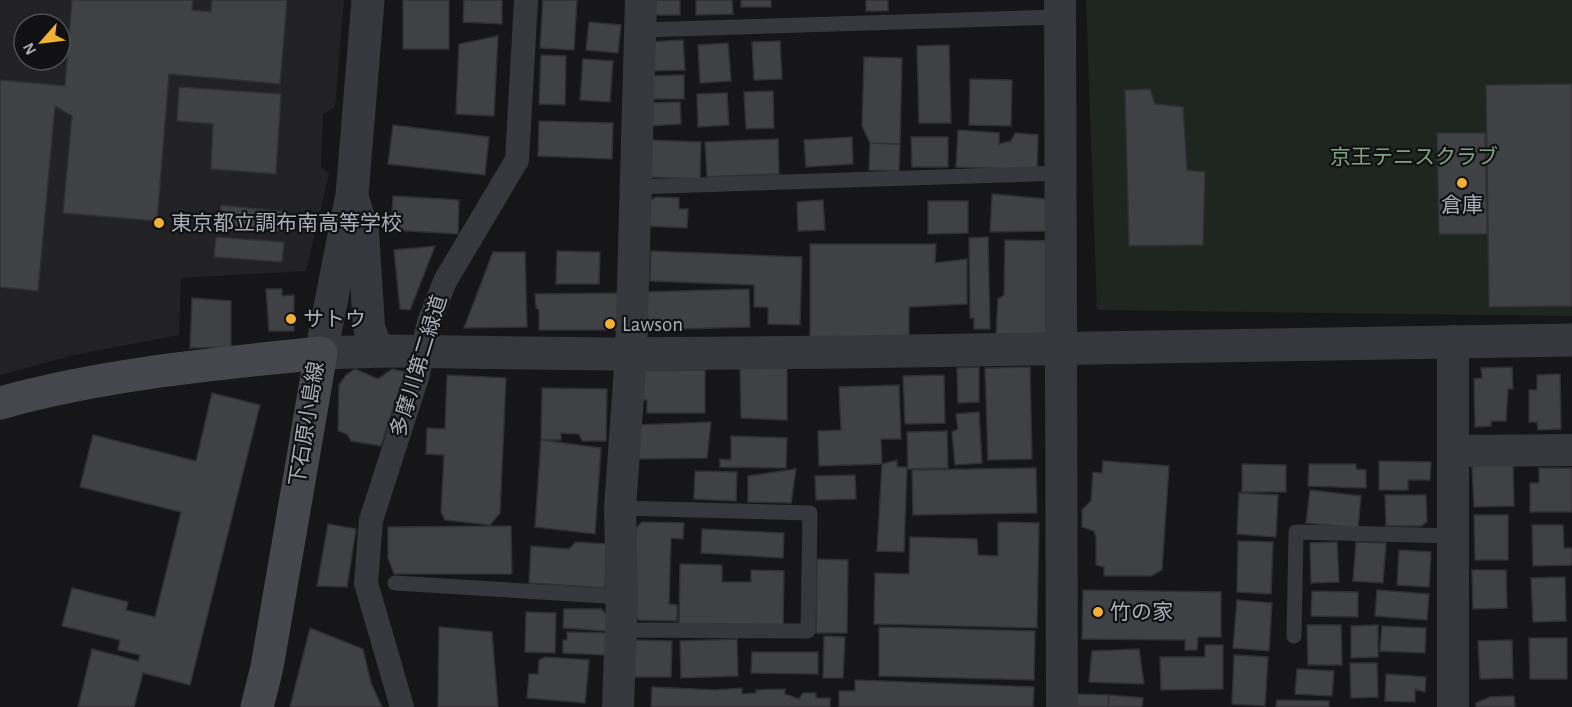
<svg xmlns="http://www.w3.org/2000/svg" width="1572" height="707" font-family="'Alegreya Sans','Noto Sans JP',sans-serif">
	<rect width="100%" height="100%" fill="#161618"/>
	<path fill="#222225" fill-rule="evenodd" d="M0 0H344L335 107 323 114 321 167 329 174 306 271 181 278 179 335 74 355 0 375ZM24 24H60V60H24Z"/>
	<path fill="#1e261f" d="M1086 0H1572V316L1097 310Z"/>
	<path fill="#404145" stroke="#303034" stroke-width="1.5" d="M72 0H193L192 10 211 12 212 0H287L280 84 169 74 157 221 63 213 72 116 55 106 38 291 0 287V80L65 86Z
		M403 0H449V49H403Z
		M464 0H502V24L463 22Z
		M543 0H577L574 50 540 48Z
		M650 0H680V15H651Z
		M696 0H732L733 14 696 15Z
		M741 0H771V7H741Z
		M866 0H888V11H866Z
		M589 22 621 25 618 53 586 50Z
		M498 36 494 116 456 114 459 44Z
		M683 40 685 70 649 71 648 42Z
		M780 41 782 79 754 80 752 42Z
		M728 43 731 81 700 83 698 45Z
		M949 45 951 123H919L917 46Z
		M541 55 566 56 565 105 539 104Z
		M864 57 902 58 900 144 870 143 862 126Z
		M583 59 613 61 610 102 580 100Z
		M684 75V99H646V76Z
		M970 79 1012 80 1011 126 969 125Z
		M1572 84V306L1489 307 1486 85Z
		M179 87 281 94 276 174 211 169 213 124 177 121Z
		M1150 89 1155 104 1183 107 1187 170 1205 172 1203 245 1129 246 1125 90Z
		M773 91 774 128 746 129 744 92Z
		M727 93 729 125 698 127 697 94Z
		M680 102 681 124 646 126V103Z
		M539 121 613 123 612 159 538 156Z
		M393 125 489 137 485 175 388 164Z
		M958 130 999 133V144L1011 141 1015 133 1038 135 1037 170 956 167Z
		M1437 133H1485L1487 234H1439Z
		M852 137 853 164 806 167 804 140Z
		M911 137H948V167H912Z
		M778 139 779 174 707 177 705 142Z
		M647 140 701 142 700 179 646 177Z
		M870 143 900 144 899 171 869 170Z
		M992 194 1047 199 1046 231 990 232Z
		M393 196 459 200 458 234 391 230Z
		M656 197 679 198V209H688L687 228 647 226V201Z
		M823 200 825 230 798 231 797 202Z
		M928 201H968V233L928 234Z
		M221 205 288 212 286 232 219 225Z
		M216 237 284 242 282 262 214 257Z
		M988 237 990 329H974V318H970L969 238Z
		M1005 240 1055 241 1053 336 996 335 998 299 1004 295Z
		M810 244H936L935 263 967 259V304L909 307V337H810Z
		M435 246 410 310 400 309 394 250Z
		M557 251 600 252 599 284H556Z
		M651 251 802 257 800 325 768 324V307H754V285L650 281Z
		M493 252H525L527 327 464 328Z
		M266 289H282V296L294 295V331H269Z
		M749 289 750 327 645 330 644 292Z
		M619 293 620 330H539V310L536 308 535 294Z
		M192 298 231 301V347L190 348Z
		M787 364V420L741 418 740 367Z
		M979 367V402L958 403 957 368Z
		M1030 367 1032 459 988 460 985 368Z
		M1512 367 1513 389H1508L1506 421H1491V426L1475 427 1474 379 1482 378 1481 368Z
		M355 369 378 379 392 369 405 372 381 446 351 441 347 434 338 431 339 385 346 375Z
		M636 370H705V413H647V400H636Z
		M1560 374 1561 429 1538 430 1537 422H1529V390H1537V375Z
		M447 375 506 378 500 513 490 525 445 520 441 512 444 455 426 454 427 428 445 429Z
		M944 375 945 423 905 424 903 376Z
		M899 385 901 439H881L882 464 819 466 818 431 841 430 839 387Z
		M542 388 607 389 606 441H582L579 434 561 433V440H541Z
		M212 393 260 405 190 685 143 673 134 707H78L92 649 138 661 140 655 118 650 120 640 62 626 72 588 128 602 126 610 155 617 181 512 80 487 93 435 196 461Z
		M979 412 982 463 955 465 952 432 958 429 956 414Z
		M711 422 707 458 637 459 636 425Z
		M947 431 948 468 908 469 907 432Z
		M731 436 787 438 786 468 720 467V459L731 460Z
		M541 440 601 448 595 534 535 527Z
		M897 460V467H907L904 552 877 551 882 464Z
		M1103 461 1169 466 1162 570 1151 576H1104V567L1096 565V538L1094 531 1082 527V510L1091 501 1093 472 1102 473Z
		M1379 461 1431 462 1430 480H1408V490H1379Z
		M1242 464 1286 465V492H1242Z
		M1309 464H1356V469L1366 470V488L1308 486Z
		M1472 465H1513L1514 506 1474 507Z
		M1036 468 1037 513 913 515 912 470Z
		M1539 468H1572V512H1530V483H1539Z
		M796 469 791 503 748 502V476Z
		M695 471 737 472 736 501 694 499Z
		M855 475 856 499 816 500 815 476Z
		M1310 490 1361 496 1358 528 1306 523Z
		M1239 493 1278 495 1276 537 1237 534Z
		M1385 495H1426L1427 522 1421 526H1386Z
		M1474 515H1508V560H1475Z
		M642 522 684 523 683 539 671 538 669 604 677 605V621L639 620 632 612 636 528Z
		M998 522 1039 523 1037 628 874 624 875 573 909 574 910 537 977 539 978 555 998 556Z
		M328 524 356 529 347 587 317 586Z
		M1532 525H1563L1564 548H1572V565L1533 566Z
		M511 526 512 574H394L388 558V527Z
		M702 529 784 533 783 558 701 553Z
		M1238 541 1273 542 1271 594 1237 592Z
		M576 542 607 544 605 588 529 583 531 546 569 549Z
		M1337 542 1339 582 1311 583 1310 543Z
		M1356 542 1386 543 1383 583 1353 581Z
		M1399 550 1431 552 1429 587 1397 585Z
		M817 559 848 560 847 633H816Z
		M680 564 722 565V582H751V570L784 571 783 628 679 625Z
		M1472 570H1506L1507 608 1473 609Z
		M1565 577 1566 621 1533 622 1531 578Z
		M1083 590 1221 592V637H1198L1197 650H1185V640L1082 639Z
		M1377 590 1429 594 1427 620 1375 616Z
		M1312 591 1358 592V617L1311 616Z
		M1237 600 1272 603 1269 651 1233 648Z
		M564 609H602L607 616 606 631 563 628Z
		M526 612 556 613 555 653 525 652Z
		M1307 625H1341L1342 665H1308Z
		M1378 625V657L1351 658V626Z
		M1382 626 1426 628 1425 653 1380 651Z
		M439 627 492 632 498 707H438Z
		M879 627 1035 631 1034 680 879 676Z
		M310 628 363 649 371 683 382 707H290Z
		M567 632 606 633V655L563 653V640H567Z
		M824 636 845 637 843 678H823Z
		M1529 638H1567V679H1530Z
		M737 639 738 676 681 678 680 641Z
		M629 640 672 641 671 677H629Z
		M1512 640 1513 678 1480 679 1478 641Z
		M1205 645H1223V689L1161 690 1160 657H1205Z
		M1139 649 1144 684 1089 682 1092 651Z
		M752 652H818V674L751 673Z
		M1234 655 1268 657 1265 706 1232 704Z
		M545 657 589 660 585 703 527 698 529 674H538L539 660Z
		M1350 663H1377L1378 697 1351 698Z
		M1297 669 1334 671 1332 696 1295 694Z
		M1386 674 1426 677 1425 692 1415 689V702L1385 701Z
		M855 680 1034 687 1033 707H839V691H855Z
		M652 687 715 690 742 688V694L756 693V690L785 689V694L799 699 803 693H816V698H830V707H651Z
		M1073 694 1109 695 1108 707H1073Z
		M1109 695 1143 698 1142 707H1108Z
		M1514 696 1515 707H1476V703L1490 697Z
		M1277 700 1329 701V707H1276Z"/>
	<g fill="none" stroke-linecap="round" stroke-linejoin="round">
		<path stroke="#37383d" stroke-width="15" d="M640 30 1060 17
			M634 187 1061 173
			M395 583 622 597
			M620 630 808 631 810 513 620 508
			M1294 636 1296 532 1455 536"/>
		<path stroke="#37383d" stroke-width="24" d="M402 707 366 583 371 520 418 374 429 322 445 281 517 160 526 0"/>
		<path stroke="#37383d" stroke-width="32" d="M1060 0 1062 707
			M352 195 363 231 369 327 375 344 385 351
			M1453 341V707
			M1453 451 1572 450
			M618 707 622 597 620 508 631 354 641 0"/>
		<path stroke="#37383d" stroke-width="33" d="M368 0 352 195 321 353 385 351 611 354 846 352 1572 340"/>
		<path stroke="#45474d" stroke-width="33" d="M0 403C104 374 213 364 321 353L267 667 257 707"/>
	</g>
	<g fill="#f2b134" stroke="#111113" stroke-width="2">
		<circle cx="1462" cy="183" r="6"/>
		<circle cx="159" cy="223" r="6"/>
		<circle cx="291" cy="319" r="6"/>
		<circle cx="610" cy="324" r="6"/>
		<circle cx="1098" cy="612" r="6"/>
	</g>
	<g text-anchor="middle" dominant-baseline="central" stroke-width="4.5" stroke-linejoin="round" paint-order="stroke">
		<g font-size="21" fill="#7fa381" stroke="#111113">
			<text x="1414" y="157">京王テニスクラブ</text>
		</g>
		<g font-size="21" fill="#a8adb8" stroke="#111113" text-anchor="start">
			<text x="1462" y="205" text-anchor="middle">倉庫</text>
			<text x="171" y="223">東京都立調布南高等学校</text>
			<text x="303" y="319">サトウ</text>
			<text x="622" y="324">Lawson</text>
			<text x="1110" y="612">竹の家</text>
		</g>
		<g font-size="21" fill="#a8adb8" stroke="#111113">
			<text transform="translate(419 366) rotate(-73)">多摩川第二緑道</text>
			<text transform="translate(307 424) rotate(-81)">下石原小島線</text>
		</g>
	</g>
	<g transform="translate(42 42) rotate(242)"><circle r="28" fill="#111113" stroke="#4d4f55" stroke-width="1.5"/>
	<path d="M0-4.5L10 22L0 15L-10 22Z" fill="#f2b134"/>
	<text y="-9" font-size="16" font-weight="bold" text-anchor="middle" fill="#a8adb8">N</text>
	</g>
</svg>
